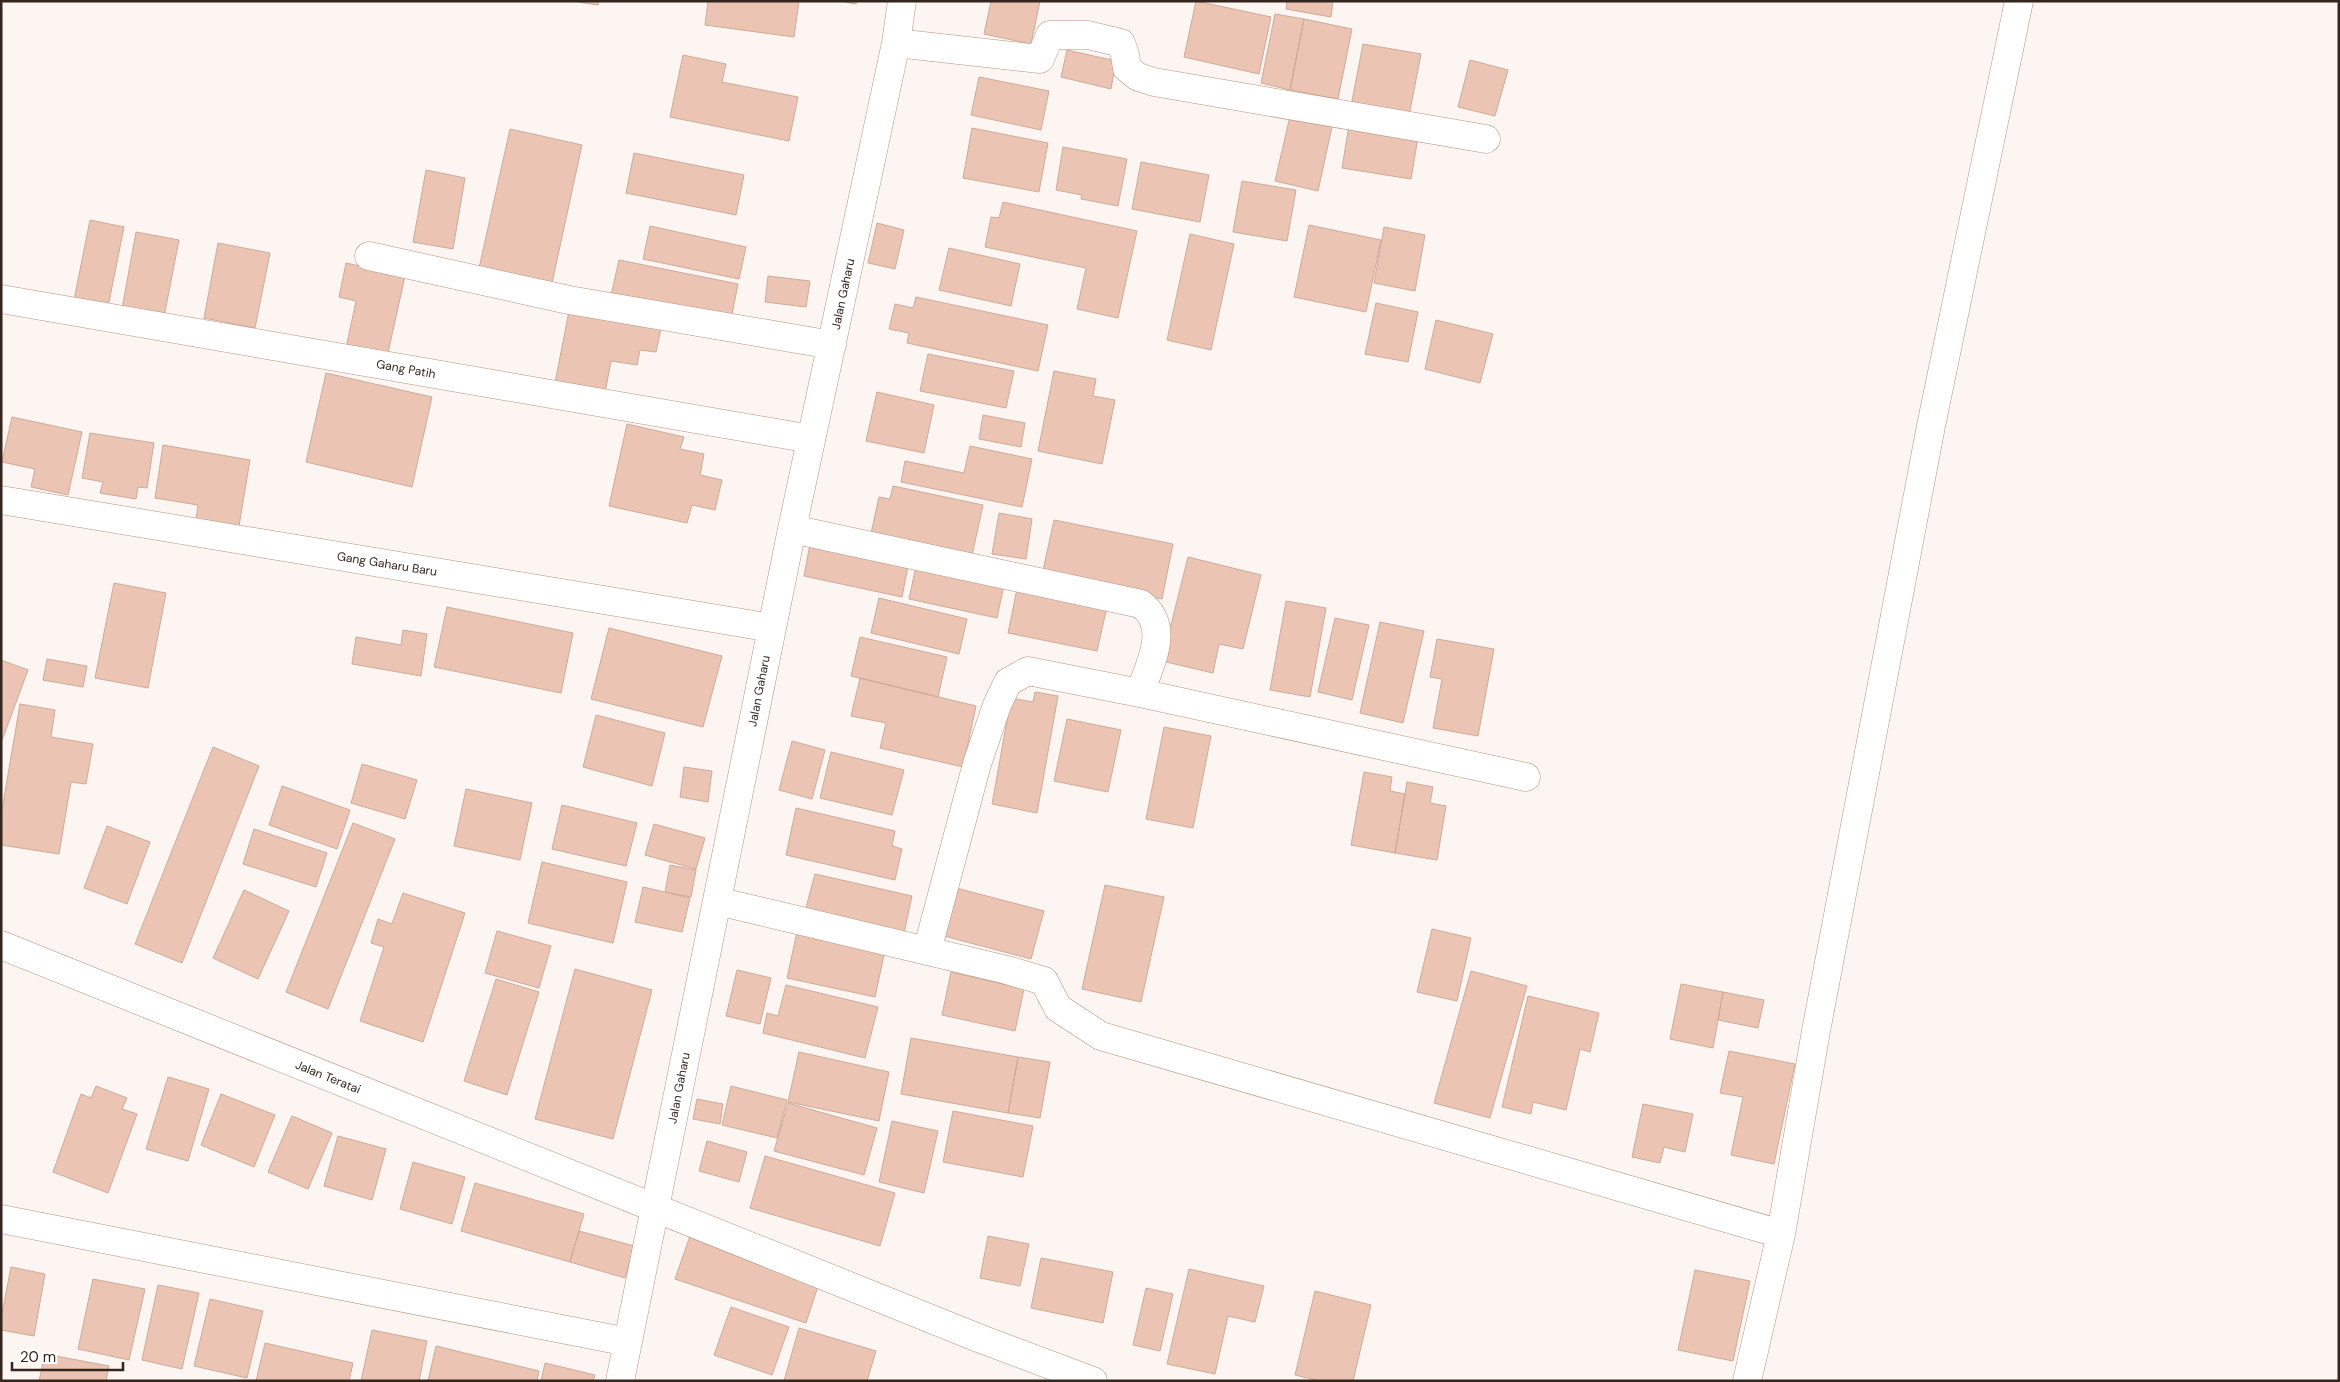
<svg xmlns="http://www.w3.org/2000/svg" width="2340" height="1382" font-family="'DM Sans',sans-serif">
	<rect width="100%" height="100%" fill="#fdf5f2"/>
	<path fill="#ebc4b3" stroke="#cfaa99" d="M571 1H599L598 5Z
		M708 1H799L794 37 705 25Z
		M839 1H857L856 4Z
		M991 1H1040L1031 44 984 34Z
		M1196 1 1271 17 1259 74 1184 57Z
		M1287 1H1333L1331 17 1286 9Z
		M1275 14 1304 19 1290 90 1261 83Z
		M1304 19 1352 29 1338 99 1290 90Z
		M1363 44 1421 54 1409 116 1351 106Z
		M1067 50 1116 61 1111 89 1061 77Z
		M683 55 726 64 722 82 798 97 789 141 670 117Z
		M1470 60 1508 70 1495 116 1458 107Z
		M979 77 1049 91 1041 130 971 115Z
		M1291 112 1333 122 1318 191 1275 181Z
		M1349 125 1418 137 1411 179 1342 168Z
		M972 128 1048 143 1039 192 963 178Z
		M510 129 582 145 552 283 479 268Z
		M1063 147 1127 159 1118 206 1081 199 1082 195 1056 190Z
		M634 153 744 175 736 215 626 193Z
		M1141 162 1209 175 1200 222 1132 209Z
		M426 170 465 178 453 249 413 242Z
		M1242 181 1296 190 1287 241 1233 232Z
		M1003 202 1137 231 1118 318 1077 309 1086 268 985 247 991 217 999 218Z
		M90 220 124 227 108 307 74 300Z
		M877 223 904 230 895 269 868 263Z
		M1309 225 1381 240 1366 312 1294 297Z
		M650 226 746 247 739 279 643 259Z
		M1384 227 1425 235 1415 291 1374 283Z
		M136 232 179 240 164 317 122 309Z
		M1190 234 1234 244 1211 350 1167 340Z
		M218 243 270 253 255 328 204 318Z
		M949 248 1020 264 1011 306 939 290Z
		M619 260 738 284 730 324 610 300Z
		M346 263 405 276 386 362 345 353 356 301 339 297Z
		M768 276 810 281 806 307 765 302Z
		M916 297 1048 325 1038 371 907 343 909 333 889 329 895 304 913 308Z
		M1376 303 1418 312 1408 362 1365 354Z
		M570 306 662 324 656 352 640 350 637 365 611 361 605 393 555 383Z
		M1436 320 1493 334 1480 383 1425 369Z
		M928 354 1014 371 1006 408 920 391Z
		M1054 371 1096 379 1093 396 1115 400 1102 464 1038 451Z
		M326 373 432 397 412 487 306 462Z
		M877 392 934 405 924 453 866 441Z
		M983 415 1025 423 1021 447 979 439Z
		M12 417 82 432 68 495 31 487 35 469 2 462Z
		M627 424 684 437 680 449 704 454 700 475 722 480 715 510 692 505 687 523 609 506Z
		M90 433 154 443 147 488 138 487 136 499 100 493 103 482 82 478Z
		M163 445 250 460 239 526 196 519 198 505 155 498Z
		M970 446 1032 459 1022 507 901 482 905 461 964 473Z
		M893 486 983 505 971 560 870 538 879 497 890 499Z
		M999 513 1032 519 1026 559 992 554Z
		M1054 520 1173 544 1162 599 1042 575Z
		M810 544 908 566 902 597 804 576Z
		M1188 557 1261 575 1243 649 1219 644 1213 673 1162 661Z
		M916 566 1004 585 997 618 909 599Z
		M114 583 166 593 148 688 95 678Z
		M1017 589 1107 607 1097 651 1008 633Z
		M879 598 967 619 959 654 871 633Z
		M1286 601 1326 608 1310 697 1270 690Z
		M447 607 573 633 561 693 434 667Z
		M1335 618 1369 625 1352 700 1318 692Z
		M1380 622 1424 631 1403 723 1360 713Z
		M609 628 722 656 703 727 591 699Z
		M403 630 427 634 421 676 352 664 356 637 401 645Z
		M860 637 947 657 938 697 851 676Z
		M1437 639 1494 649 1478 736 1433 728 1442 679 1430 677Z
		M47 659 87 666 83 687 43 680Z
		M1 660 28 670 1 743Z
		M860 678 976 706 963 767 880 748 886 723 851 716Z
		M1035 692 1058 696 1037 813 992 804 1011 698 1033 702Z
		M20 704 55 710 51 737 93 744 86 784 71 782 59 854 1 845V816Z
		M596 715 665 733 652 786 583 767Z
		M1067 719 1121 730 1108 792 1054 781Z
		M1164 727 1211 736 1193 828 1146 819Z
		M792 741 825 750 812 799 779 790Z
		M213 747 259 766 182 963 135 944Z
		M831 752 904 770 892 815 820 798Z
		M362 764 417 780 405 819 351 803Z
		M684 767 712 771 708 802 680 797Z
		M1364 772 1392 777 1390 791 1405 794 1395 853 1351 845Z
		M1407 782 1433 787 1430 803 1446 806 1437 860 1395 853Z
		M282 786 350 810 337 849 269 825Z
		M466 789 532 803 520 860 454 846Z
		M562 805 637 823 626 866 552 849Z
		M796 808 895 831 892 846 902 849 895 880 786 855Z
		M353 823 395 839 328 1009 286 992Z
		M654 824 705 838 696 869 645 855Z
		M107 826 150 842 127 904 84 888Z
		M254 829 327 853 316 887 243 864Z
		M542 862 627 882 613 943 528 923Z
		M670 865 696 870 691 897 665 892Z
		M815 874 912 896 903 938 804 915Z
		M1105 885 1164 897 1141 1002 1082 989Z
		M643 887 690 898 682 932 635 922Z
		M956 888 1044 911 1031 959 944 936Z
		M244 890 289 911 258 979 213 958Z
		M403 893 465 913 423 1042 360 1021 384 947 371 943 378 919 392 924Z
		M1432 929 1471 938 1457 1001 1417 992Z
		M497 931 551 946 539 988 485 973Z
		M797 932 885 950 875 997 787 978Z
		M575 969 652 990 613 1139 535 1119Z
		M737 970 771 978 760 1024 726 1016Z
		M1471 971 1527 986 1490 1118 1434 1103Z
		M951 972 1024 989 1015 1031 942 1015Z
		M496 979 539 992 507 1095 464 1081Z
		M1681 984 1723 992 1713 1048 1670 1039Z
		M786 985 878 1007 865 1058 763 1033 767 1013 778 1016Z
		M1723 992 1764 1000 1758 1028 1718 1020Z
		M1528 996 1599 1013 1590 1052 1580 1049 1566 1110 1533 1102 1531 1114 1502 1107Z
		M911 1038 1018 1057 1008 1113 901 1094Z
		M1729 1051 1795 1064 1774 1164 1731 1155 1743 1097 1720 1093Z
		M799 1052 889 1072 879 1121 788 1102Z
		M1018 1057 1050 1062 1040 1118 1008 1113Z
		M168 1077 209 1089 188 1161 146 1149Z
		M96 1086 127 1098 122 1109 137 1114 108 1193 53 1172 81 1094 91 1098Z
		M731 1086 787 1100 777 1138 722 1125Z
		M221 1094 275 1115 254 1167 201 1145Z
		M697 1099 723 1104 720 1124 693 1119Z
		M788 1103 877 1128 864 1175 774 1151Z
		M1643 1104 1693 1114 1685 1152 1664 1147 1660 1163 1632 1157Z
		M953 1111 1033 1126 1023 1177 943 1162Z
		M292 1116 332 1133 308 1189 268 1172Z
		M892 1121 938 1131 924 1193 879 1182Z
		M338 1136 386 1149 372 1200 324 1186Z
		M707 1141 747 1152 739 1182 699 1171Z
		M765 1156 895 1193 880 1246 750 1208Z
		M413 1162 465 1177 452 1224 400 1209Z
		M475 1183 584 1214 570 1262 461 1231Z
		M579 1231 634 1246 625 1278 570 1262Z
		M691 1233 821 1277 806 1323 675 1279Z
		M988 1236 1029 1244 1020 1286 980 1278Z
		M1041 1258 1113 1272 1103 1323 1031 1308Z
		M11 1267 45 1274 34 1336 1 1330V1319Z
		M1189 1269 1264 1286 1255 1322 1228 1316 1215 1374 1167 1364Z
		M1695 1270 1750 1281 1733 1361 1678 1350Z
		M93 1279 145 1289 129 1360 78 1349Z
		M158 1285 199 1293 182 1369 142 1360Z
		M1146 1288 1173 1294 1160 1351 1133 1345Z
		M1315 1291 1371 1305 1353 1381H1320L1295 1375Z
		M210 1299 263 1311 247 1378 194 1366Z
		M731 1307 789 1327 772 1375 714 1355Z
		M799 1328 876 1351 867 1381H784Z
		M372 1330 427 1341 419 1381H361Z
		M265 1343 353 1363 349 1381H256Z
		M436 1346 539 1371 537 1381H428Z
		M45 1354 109 1366 106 1381H39Z
		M545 1363 595 1375 593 1381H541Z"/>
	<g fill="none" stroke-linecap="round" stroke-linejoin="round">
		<g stroke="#b79382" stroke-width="29">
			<path id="minor" d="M896 43 1040 59 1050 35H1088L1121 43 1125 55 1127 68 1138 77 1154 82 1486 139
				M369 256 569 300 832 345
				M1 299 811 439
				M1 500 772 628
				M792 529 1141 604C1171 627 1150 663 1140 693
				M717 901 1007 970 1044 981 1058 1008 1101 1036 1781 1234
				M1 945 981 1339 1093 1381
				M927 951 977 764 997 705 1008 682 1028 671 1140 693 1526 777
				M1 1219 628 1342
				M620 1381 792 529 896 43 902 1
				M1747 1381 1781 1234 1816 1031 1931 426 2019 1"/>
		</g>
		<use href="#minor" stroke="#fff" stroke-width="28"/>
	</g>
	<g text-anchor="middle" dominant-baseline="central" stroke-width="5" stroke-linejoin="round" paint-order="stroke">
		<g font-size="12" fill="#34261f" stroke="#fff">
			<text transform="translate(843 294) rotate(-78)">Jalan Gaharu</text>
			<text transform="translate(406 369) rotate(10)">Gang Patih</text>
			<text transform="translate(387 564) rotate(9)">Gang Gaharu Baru</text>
			<text transform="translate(759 691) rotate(-79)">Jalan Gaharu</text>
			<text transform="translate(328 1077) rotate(22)">Jalan Teratai</text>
			<text transform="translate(679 1088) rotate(-79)">Jalan Gaharu</text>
		</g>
	</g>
	<rect width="2340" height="1382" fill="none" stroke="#34261f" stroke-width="5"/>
	<path d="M12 1362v8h111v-8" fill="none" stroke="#34261f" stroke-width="2.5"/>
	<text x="20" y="1362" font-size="15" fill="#34261f" stroke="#ffffff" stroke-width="4" paint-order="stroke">20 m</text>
</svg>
